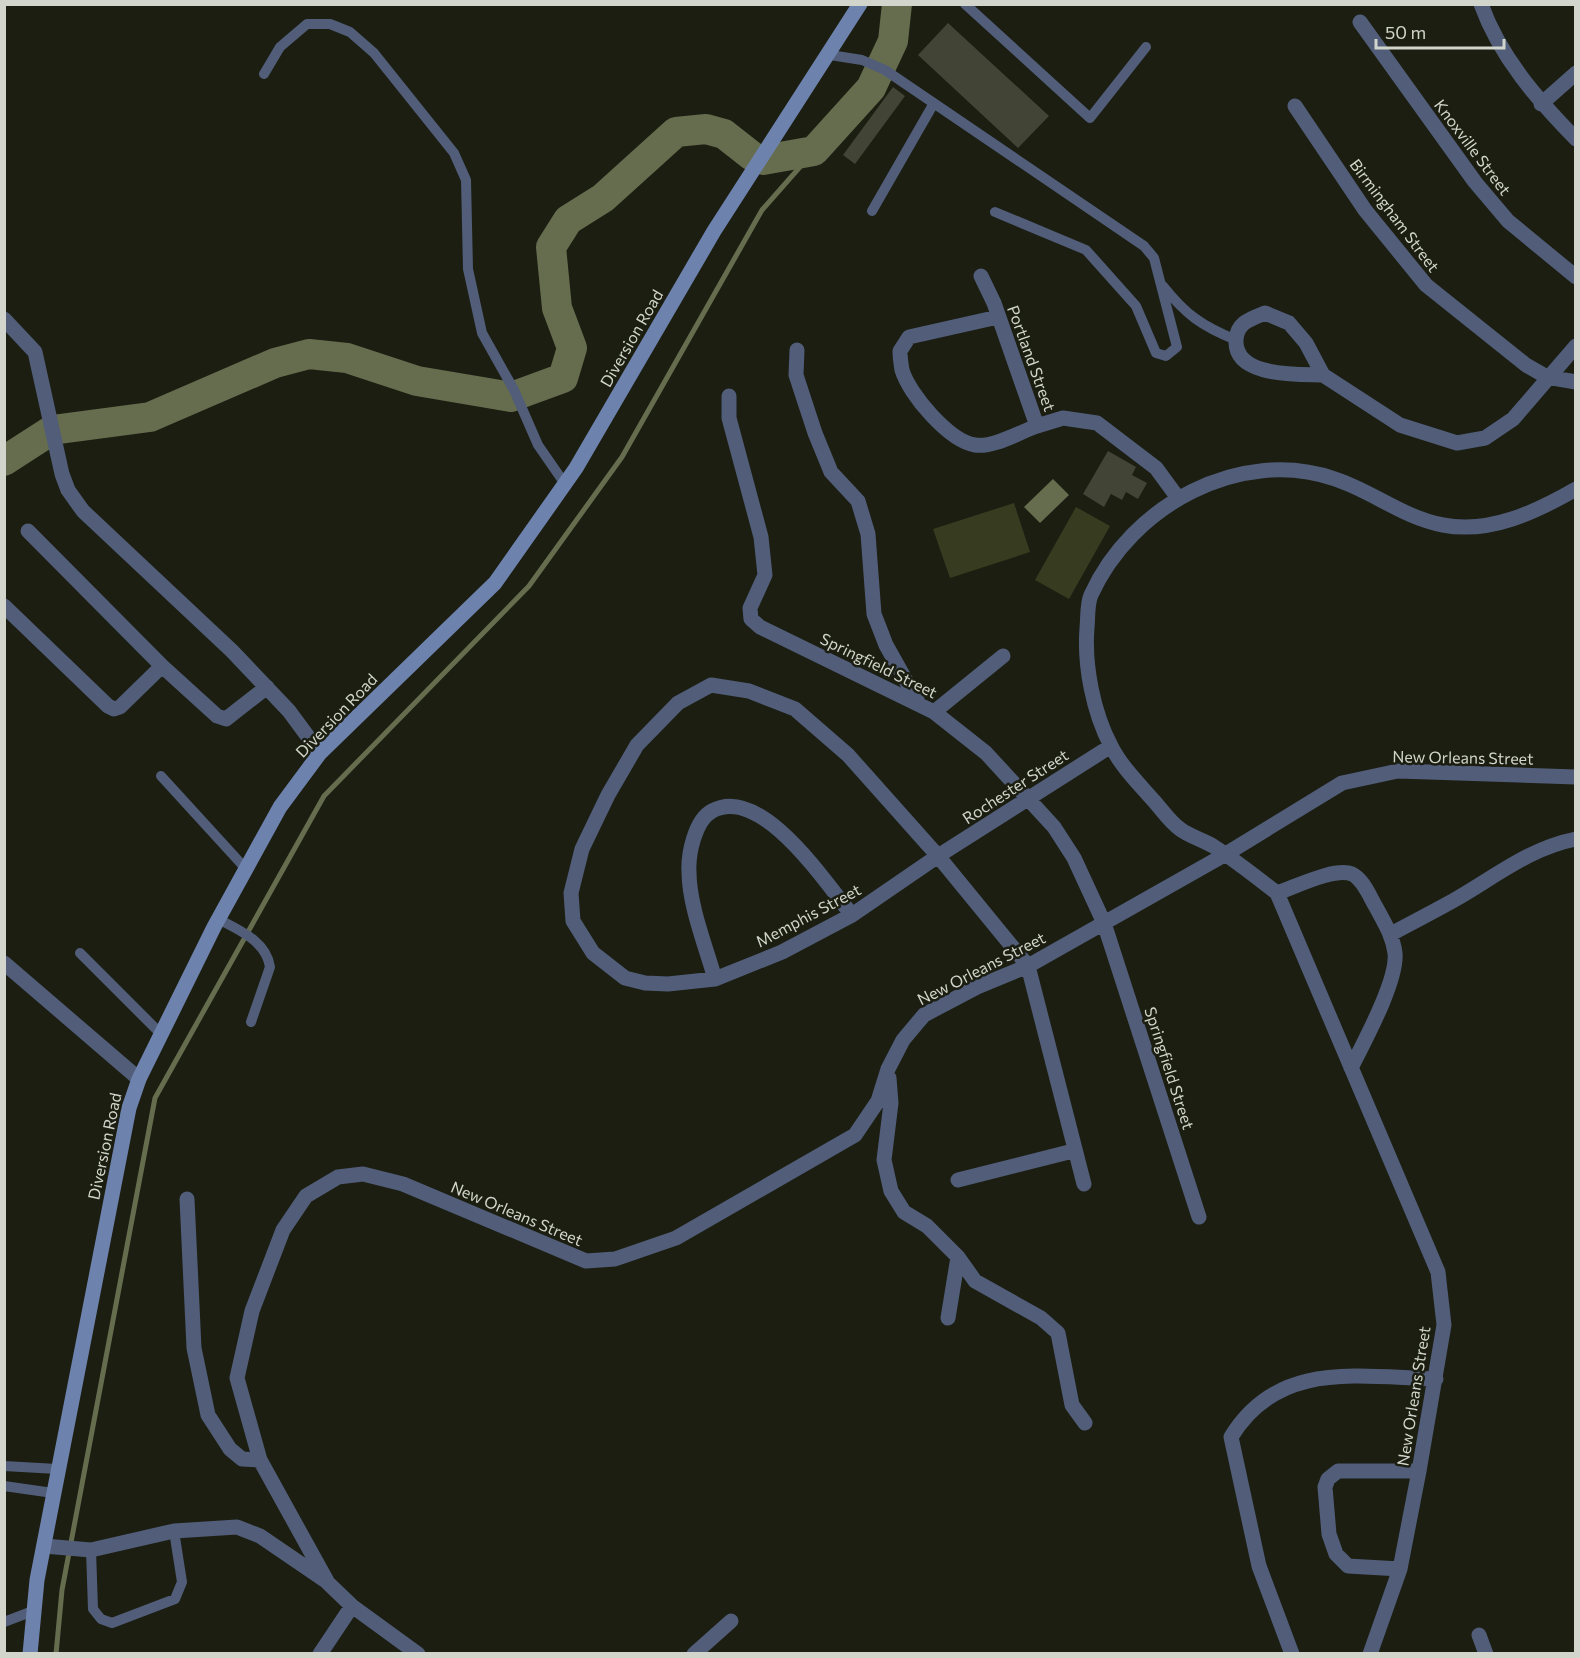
<svg xmlns="http://www.w3.org/2000/svg" width="1580" height="1658" font-family="Commissioner,sans-serif">
	<rect width="100%" height="100%" fill="#1b1e11"/>
	<path fill="#373c21" d="M1014 503 1030 552 950 578 933 529Z
		M1076 507 1110 526 1069 599 1035 580Z"/>
	<path fill="#666d4f" d="M1053 479 1069 495 1040 523 1024 507Z"/>
	<g fill="none" stroke-linecap="round" stroke-linejoin="round">
		<path stroke="#666d4f" stroke-width="5" d="M56 1654 62 1590 155 1098 324 796 529 586 622 457 762 210 814 151"/>
		<path stroke="#666d4f" stroke-width="30" d="M763 160 814 151 871 88 893 41 897 4
			M4 461 52 430 150 417 275 363 309 354 347 358 417 381 511 397 563 378 572 348 557 308 551 247 568 220 603 198 676 132 706 129 724 134 752 156"/>
	</g>
	<path fill="#424536" d="M948 23 1049 116 1018 148 918 55Z
		M893 87 905 96 855 164 843 155Z
		M1108 451 1136 467 1132 475 1147 483 1138 499 1126 492 1122 500 1111 494 1104 507 1083 494Z"/>
	<g fill="none" stroke-linecap="round" stroke-linejoin="round">
		<path stroke="#515d79" stroke-width="10" d="M965 4 1090 118 1146 47
			M830 55 862 60 885 70 1144 246 1154 258 1177 347 1166 356 1156 353 1136 306 1086 250 995 212
			M264 74 280 47 307 24H330L350 32 374 53 454 153 466 180 468 269 482 333 514 390 538 445 565 484
			M872 211 934 103
			M1163 286C1186 315 1202 326 1236 340
			M161 776 246 869
			M218 919C239 930 266 941 270 967L251 1022
			M80 953 161 1034
			M4 1466 57 1469
			M4 1486 53 1493
			M91 1550 93 1609 101 1619 112 1623 175 1599 182 1582 174 1531
			M4 1622 33 1611"/>
		<path stroke="#515d79" stroke-width="15" d="M1481 4C1500 57 1537 99 1576 139
			M1360 22 1475 182 1508 221 1576 277
			M1541 104 1576 73
			M1295 106 1365 210 1426 285 1526 365 1547 377 1576 382
			M981 276 994 303 1037 426 1063 418 1097 423 1156 468 1178 498
			M998 317 909 337 900 351C900 357 901 364 902 370 909 394 949 441 975 445 993 448 1020 432 1037 426
			M4 319 35 352 62 474 68 490 83 511 232 651 289 711 320 753
			M797 350 796 375 815 433 831 472 858 501 868 534 874 614 886 645 919 704
			M1323 375C1299 374 1234 378 1236 340 1237 322 1251 319 1265 313L1289 323 1306 343 1323 375 1400 425 1457 443 1485 438 1513 419 1576 346
			M729 396V418L761 537 765 575 750 608 751 619 760 627 934 712 986 753 1054 827 1074 858 1104 923 1199 1217
			M28 531 162 666 217 716 226 719 267 687
			M4 606 108 706 114 709 120 707 162 666
			M934 712 1003 656
			M1277 893C1295 887 1335 867 1352 874 1363 879 1370 897 1376 907 1384 922 1393 936 1395 953 1398 980 1364 1042 1351 1068
			M1391 934C1413 922 1435 911 1456 899 1496 876 1530 848 1576 839
			M4 963 139 1079
			M715 979C706 947 689 905 689 872 688 854 695 820 712 811 761 784 825 882 852 915
			M889 1078 891 1103 884 1160 891 1191 904 1212 927 1226 958 1257 975 1281 1041 1318 1058 1333 1072 1405 1085 1423
			M958 1180 1073 1151
			M1084 1184 1028 966 938 856 848 755 795 709 749 691 711 685 678 703 637 745 608 795 582 849 571 893 573 921 593 953 625 978 645 983 668 984 715 979 782 952 852 915 938 856 1111 746
			M187 1199 194 1348 208 1415 230 1449 242 1459 260 1460
			M948 1318 958 1257
			M44 1546 91 1550 174 1531 237 1527 260 1536 326 1581
			M1400 1569 1348 1566 1336 1554 1329 1534 1325 1487 1328 1479 1338 1471H1419
			M1479 1635 1486 1654
			M320 1654 352 1606
			M418 1654 352 1606 328 1583 260 1460 237 1378 252 1311 283 1230 306 1196 338 1177 363 1174 403 1184 586 1261 615 1259 676 1238 855 1135 878 1101 888 1069 903 1040 924 1015 977 987 1028 966 1226 854 1342 783 1398 771 1576 777
			M694 1654 731 1621
			M1292 1654 1259 1566 1231 1437C1278 1360 1358 1377 1436 1379
			M1370 1654 1400 1569 1419 1471 1444 1325 1438 1272 1277 893C1256 877 1235 860 1213 846 1203 840 1189 836 1180 829 1170 822 1162 810 1154 801 1139 784 1121 766 1111 746 1093 712 1084 665 1087 628 1088 618 1087 604 1091 595 1131 506 1240 446 1335 479 1372 491 1404 518 1443 525 1490 534 1536 512 1576 489"/>
		<path stroke="#6e82ae" stroke-width="15" d="M30 1654 37 1580 129 1108 139 1079 214 927 280 807 320 753 495 583 576 468 714 231 860 4"/>
	</g>
	<g text-anchor="middle" dominant-baseline="central" stroke-width="5" stroke-linejoin="round" paint-order="stroke">
		<g font-size="16" fill="#d2d5cb" stroke="#1b1e11">
			<text transform="translate(1473 147) rotate(53)">Knoxville Street</text>
			<text transform="translate(1395 215) rotate(53)">Birmingham Street</text>
			<text transform="translate(631 338) rotate(-60)">Diversion Road</text>
			<text transform="translate(1032 358) rotate(70)">Portland Street</text>
			<text transform="translate(879 665) rotate(26)">Springfield Street</text>
			<text transform="translate(336 715) rotate(-46)">Diversion Road</text>
			<text transform="translate(1463 757) rotate(1)">New Orleans Street</text>
			<text transform="translate(1015 786) rotate(-33)">Rochester Street</text>
			<text transform="translate(808 915) rotate(-28)">Memphis Street</text>
			<text transform="translate(981 968) rotate(-27)">New Orleans Street</text>
			<text transform="translate(1170 1068) rotate(72)">Springfield Street</text>
			<text transform="translate(104 1146) rotate(-78)">Diversion Road</text>
			<text transform="translate(517 1213) rotate(23)">New Orleans Street</text>
			<text transform="translate(1413 1396) rotate(-81)">New Orleans Street</text>
		</g>
	</g>
	<rect width="1580" height="1658" fill="none" stroke="#d2d5cb" stroke-width="12"/>
	<path d="M1376 39v9h128v-9" fill="none" stroke="#d2d5cb" stroke-width="3"/>
	<text x="1385" y="39" font-size="18" fill="#d2d5cb" stroke="#1b1e11" stroke-width="4.5" paint-order="stroke">50 m</text>
</svg>
